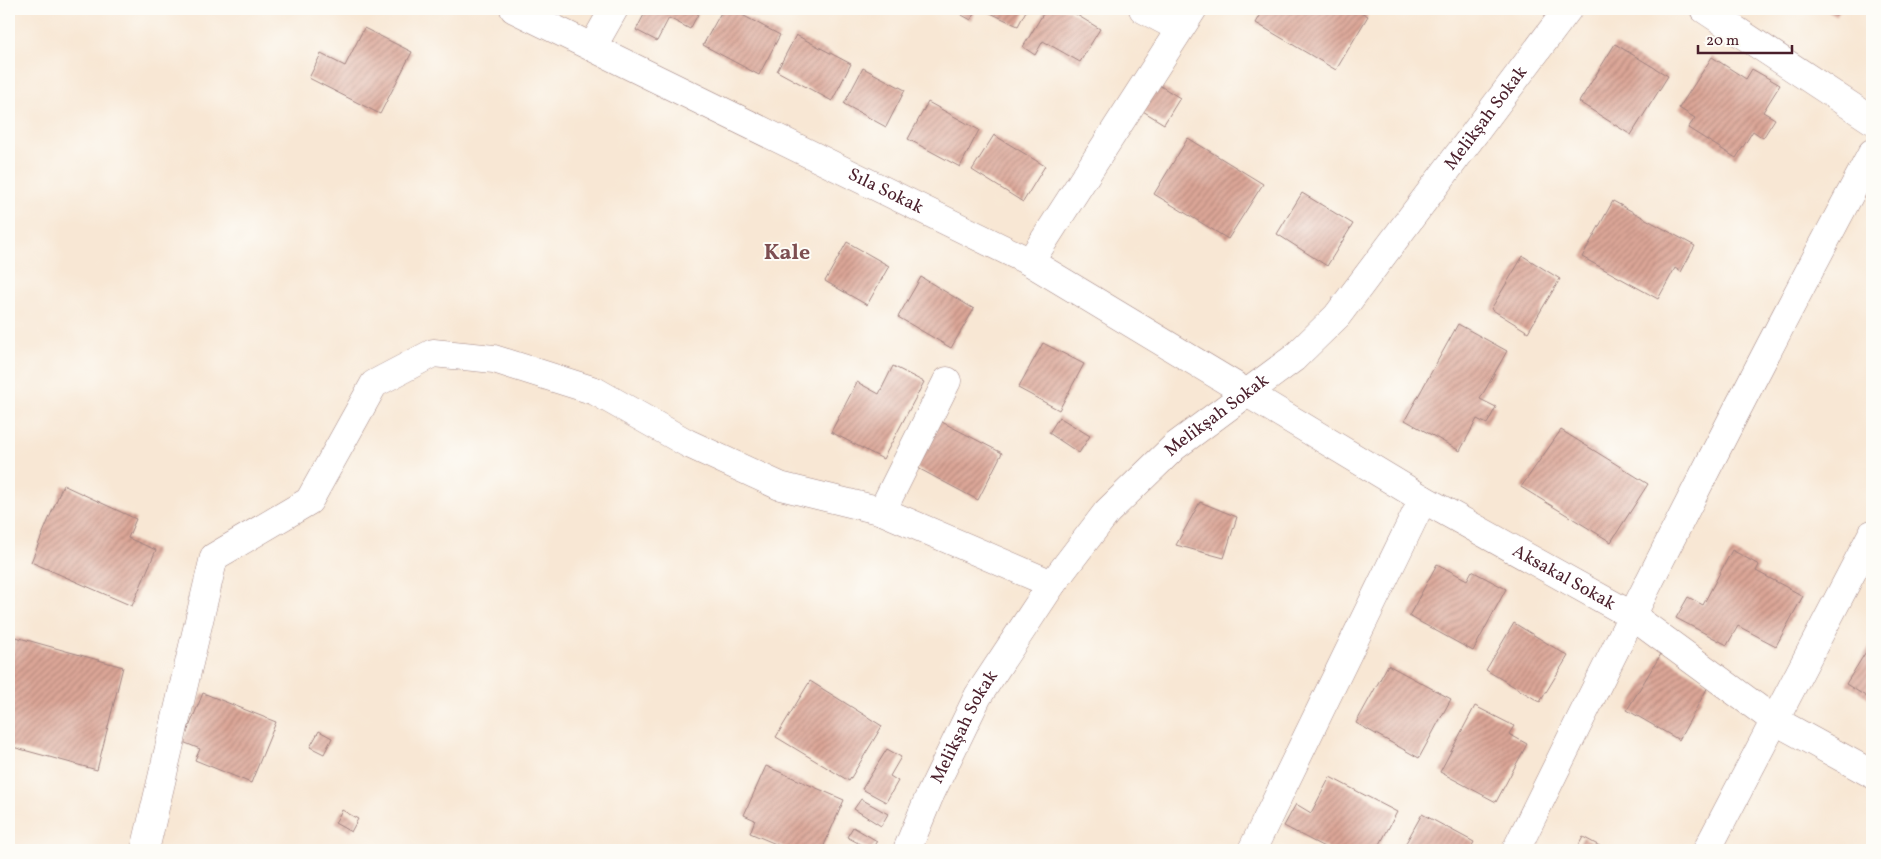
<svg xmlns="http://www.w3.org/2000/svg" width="1881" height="859" font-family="Vollkorn,serif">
	<defs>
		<pattern id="building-hatch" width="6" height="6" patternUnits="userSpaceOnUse" patternTransform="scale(1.25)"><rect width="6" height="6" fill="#dba697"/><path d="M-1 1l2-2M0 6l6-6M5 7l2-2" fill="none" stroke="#b4877b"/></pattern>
	</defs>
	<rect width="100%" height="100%" fill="#fdfcf7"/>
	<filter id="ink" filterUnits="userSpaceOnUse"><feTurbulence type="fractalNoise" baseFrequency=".02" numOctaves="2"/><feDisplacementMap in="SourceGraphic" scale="10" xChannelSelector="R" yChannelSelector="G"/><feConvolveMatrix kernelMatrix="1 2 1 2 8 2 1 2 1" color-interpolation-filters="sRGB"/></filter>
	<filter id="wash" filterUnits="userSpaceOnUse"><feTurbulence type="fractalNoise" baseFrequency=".0096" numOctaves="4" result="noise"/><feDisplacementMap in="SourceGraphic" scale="20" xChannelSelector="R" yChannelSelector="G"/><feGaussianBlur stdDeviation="1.12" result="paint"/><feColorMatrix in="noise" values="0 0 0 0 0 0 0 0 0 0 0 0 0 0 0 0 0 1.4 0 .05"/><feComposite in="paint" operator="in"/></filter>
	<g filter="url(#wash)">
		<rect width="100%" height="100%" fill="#f8e7d4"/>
		<g id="blocks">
			<path fill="url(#building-hatch)" d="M647 9H701L690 29 669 18 657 41 636 30Z
				M723 9H731L780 35 759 75 703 45Z
				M962 9H976L971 20 960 14Z
				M982 9H1027L1018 26Z
				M1046 9H1067L1100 29 1080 62 1043 41 1035 55 1023 47Z
				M1264 9H1355L1368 16 1336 70 1256 23Z
				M1825 9H1841L1836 16Z
				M364 28 412 52 380 114 309 78 321 54 345 66Z
				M796 35 851 64 832 101 777 71Z
				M1615 44 1668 76 1631 135 1579 102Z
				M1712 57 1746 79 1752 69 1780 85 1763 112 1775 119 1763 138 1753 131 1736 158 1688 128 1695 118 1679 108Z
				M863 68 905 90 886 127 844 104Z
				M1154 82 1180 98 1164 124 1138 108Z
				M928 102 979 130 960 167 908 139Z
				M994 135 1045 166 1023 202 972 170Z
				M1188 138 1263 184 1228 239 1154 194Z
				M1302 193 1353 224 1327 266 1277 234Z
				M1613 201 1695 246 1681 272 1675 268 1658 299 1582 257Z
				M847 242 889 266 867 305 825 281Z
				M1523 256 1560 279 1528 332 1491 309Z
				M921 277 974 309 951 348 898 317Z
				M1458 324 1507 351 1480 399 1496 407 1487 424 1477 419 1460 451 1405 420Z
				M1043 343 1084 364 1059 410 1018 388Z
				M893 366 924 382 883 459 831 432 857 382 879 394Z
				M1059 417 1090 436 1079 453 1049 433Z
				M940 421 1002 453 978 500 916 467Z
				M1561 430 1648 484 1611 542 1521 487Z
				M63 485 136 519 128 538 156 550 132 606 31 562Z
				M1200 502 1237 517 1224 558 1176 545Z
				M1732 550 1759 565 1756 571 1803 596 1776 646 1738 626 1727 645 1676 618 1688 597 1703 605Z
				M1437 564 1467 580 1472 571 1506 589 1473 651 1409 616Z
				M1514 623 1568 656 1540 702 1486 670Z
				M16 637 123 667 97 770 9 746V666Z
				M1872 642V700L1846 684Z
				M1661 654 1709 685 1679 740 1627 710Z
				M1388 665 1451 699 1419 758 1356 723Z
				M810 681 882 726 849 781 776 737Z
				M203 693 276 722 251 783 195 760 200 749 183 742Z
				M1475 706 1514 726 1509 734 1527 744 1496 802 1440 772Z
				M319 731 332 738 324 754 310 747Z
				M887 749 901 757 890 776 898 781 886 802 862 789Z
				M766 766 844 800 822 850H790L750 833 755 820 744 815Z
				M1330 777 1397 812 1377 850H1330L1284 826 1296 804 1311 813Z
				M861 799 888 814 881 826 854 809Z
				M342 810 358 819 351 832 335 823Z
				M1422 814 1474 842 1470 850H1402Z
				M853 827 877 841 871 850 847 837Z
				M1583 837 1607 850H1576Z"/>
		</g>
	</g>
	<g filter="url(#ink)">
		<use href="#blocks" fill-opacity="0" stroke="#a18380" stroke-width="1"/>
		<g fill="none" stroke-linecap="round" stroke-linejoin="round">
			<g stroke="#a18380" stroke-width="29">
				<g id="minor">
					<path id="s1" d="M514 9 1030 262 1423 499 1631 615 1774 720 1872 774"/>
					<path d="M1143 9 1179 28"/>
					<path d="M593 46 614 9"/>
					<path d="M1030 262 1193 9"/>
					<path d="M882 511 947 381"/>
					<path d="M145 850 214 557 309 501 374 384 433 353 494 359 595 391 687 443 780 486 882 511 1052 584"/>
					<path d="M1252 850 1423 499"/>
					<path d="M1516 850C1631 615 1748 384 1872 153"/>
					<path d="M1707 850 1872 534"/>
				</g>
			</g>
			<g stroke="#a18380" stroke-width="29">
				<g id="tertiary">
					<path d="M1704 9 1872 120"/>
					<path id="s2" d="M907 850 929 797 978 696 1052 584 1107 512 1174 447 1294 358 1337 316 1568 9"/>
				</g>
			</g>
			<use href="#minor" stroke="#fff" stroke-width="28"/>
			<use href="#tertiary" stroke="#fff" stroke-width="28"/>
		</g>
	</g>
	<g text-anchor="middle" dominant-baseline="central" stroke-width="4" stroke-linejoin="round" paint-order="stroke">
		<g font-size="18" fill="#4a1f2b" stroke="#fdfcf7">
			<text stroke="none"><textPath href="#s2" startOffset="945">Melikşah Sokak</textPath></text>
			<text stroke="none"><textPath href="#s1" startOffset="414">Sıla Sokak</textPath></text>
			<text stroke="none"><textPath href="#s2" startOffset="541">Melikşah Sokak</textPath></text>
			<text stroke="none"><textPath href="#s1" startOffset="1195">Aksakal Sokak</textPath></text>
			<text stroke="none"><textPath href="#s2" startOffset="136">Melikşah Sokak</textPath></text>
		</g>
		<g font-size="22" font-weight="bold" fill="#7d4e51" stroke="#fdfcf7">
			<text x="787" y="253">Kale</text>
		</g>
	</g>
	<rect width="1881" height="859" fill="none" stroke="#fdfcf7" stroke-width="30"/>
	<path d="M1698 45v8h94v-8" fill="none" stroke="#4a1f2b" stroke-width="2.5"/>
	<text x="1706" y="45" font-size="15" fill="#4a1f2b" stroke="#fdfcf7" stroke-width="4" paint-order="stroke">20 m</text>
</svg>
